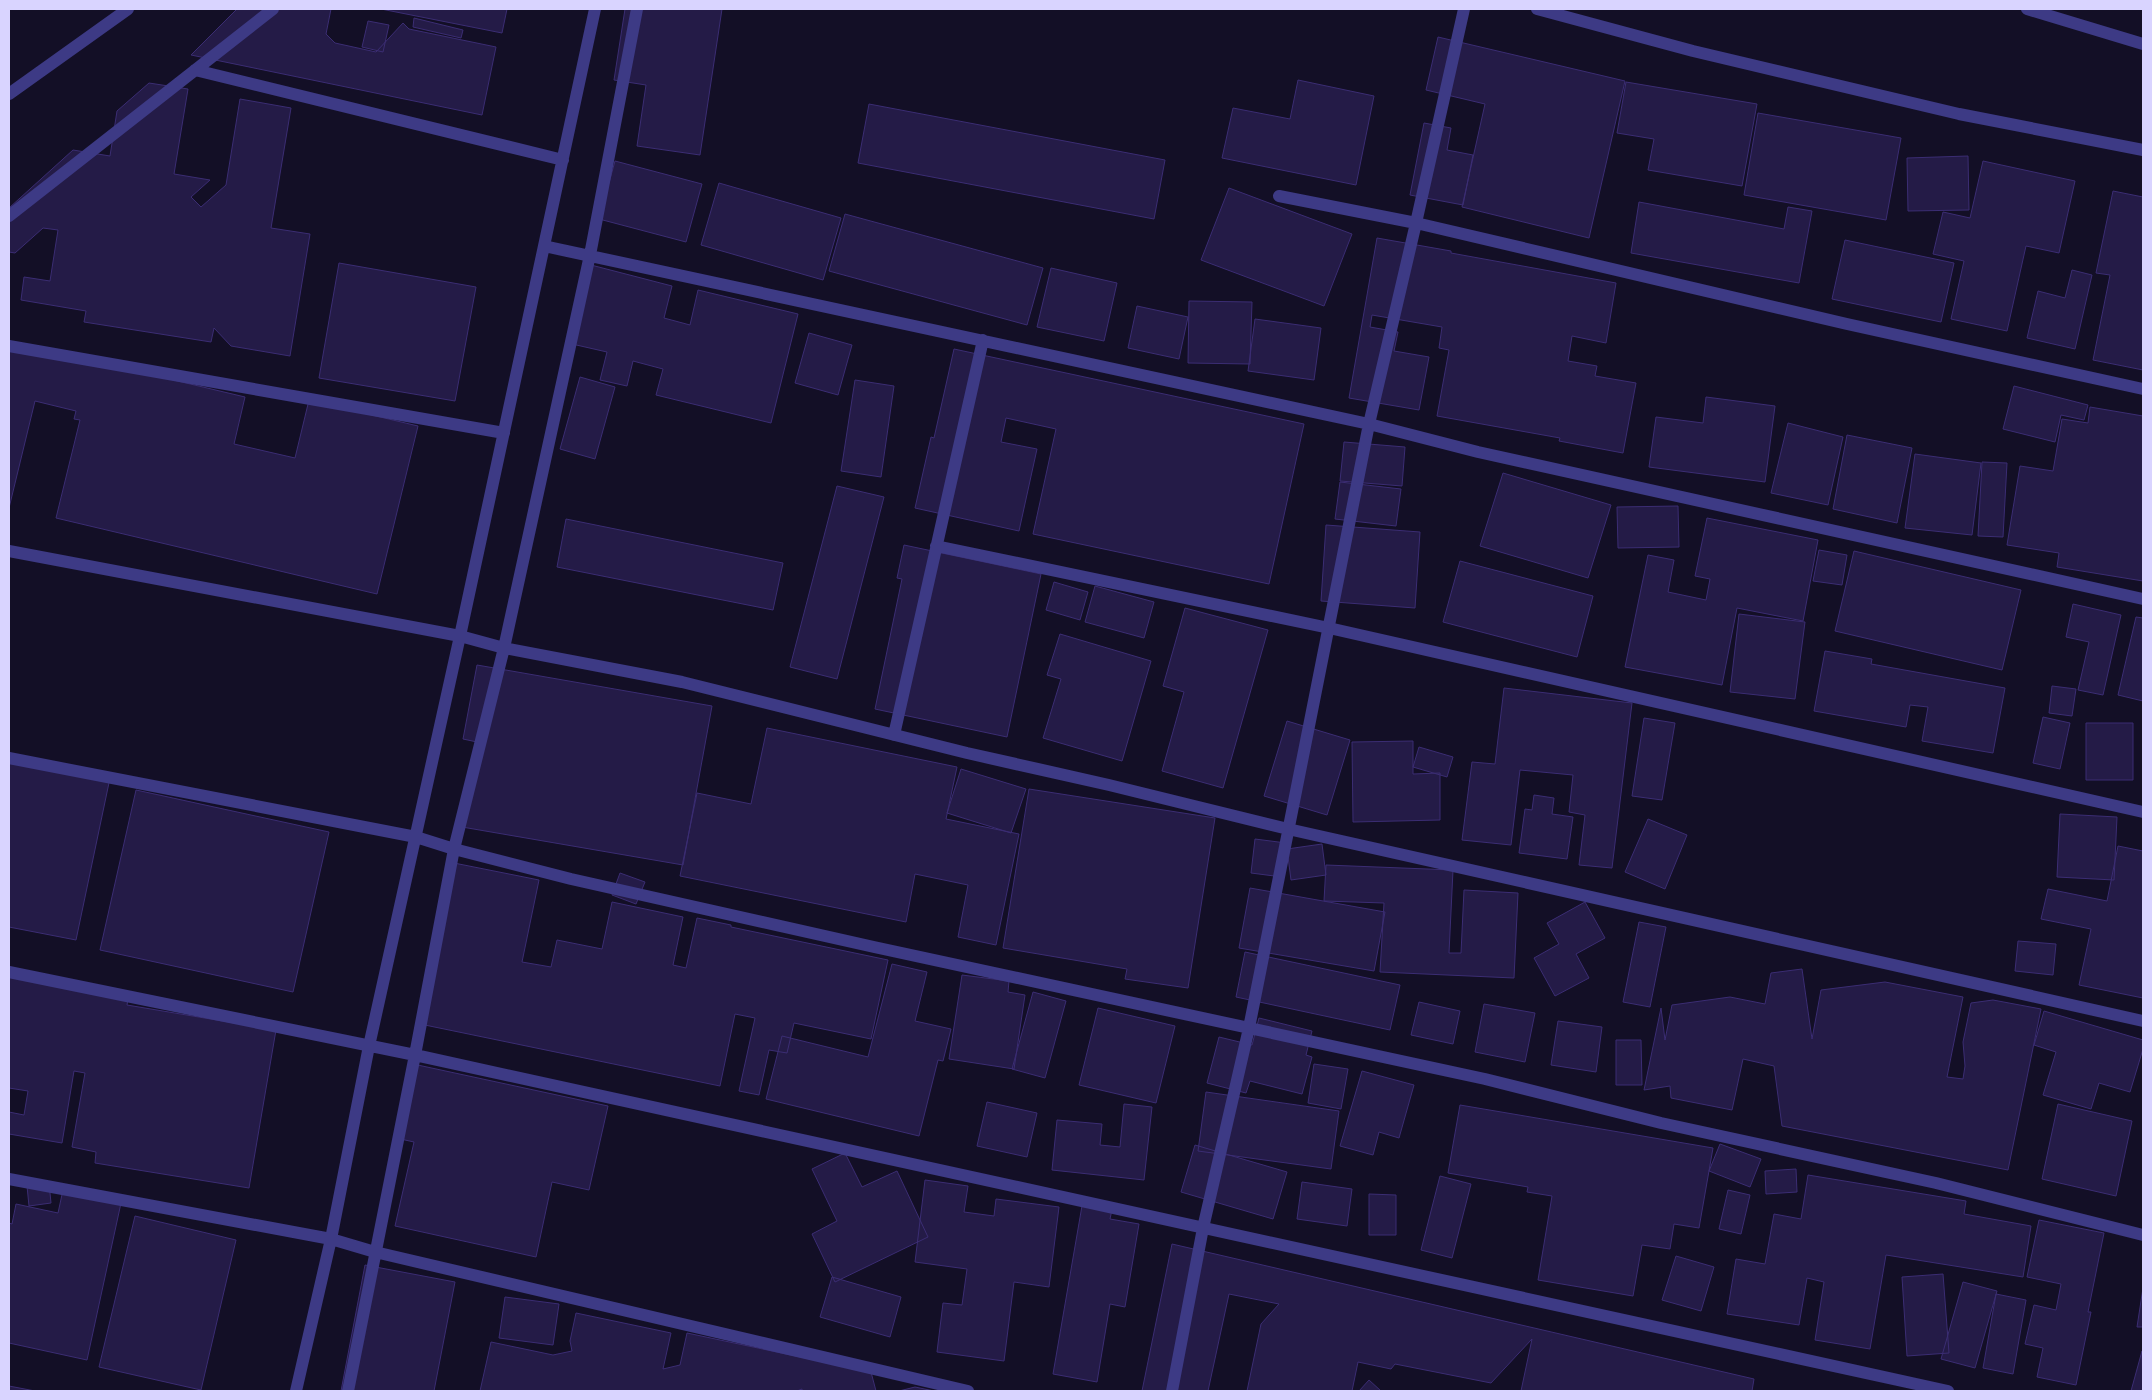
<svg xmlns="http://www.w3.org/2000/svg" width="2152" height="1400" font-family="Mulish,sans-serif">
	<rect width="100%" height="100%" fill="#130f26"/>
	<path fill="#241b47" stroke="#3b2d73" d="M237 9H331L326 34 335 43 376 52 403 23 409 29 496 47 482 115 191 55Z
		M381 9H507L502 33Z
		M625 9H722L700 155 637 146 646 85 614 80Z
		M414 18 463 30 461 38 413 27Z
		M368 21 389 25 383 52 362 47Z
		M1438 37 1625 81 1589 238 1462 207 1485 104 1426 90Z
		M1298 80 1374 96 1356 185 1222 158 1233 108 1290 119Z
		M1626 82 1757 104 1742 186 1648 170 1654 139 1617 133Z
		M149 83 188 89 174 174 210 180 191 197 201 207 226 185 240 99 291 108 271 228 310 234 290 356 231 346 214 328 211 342 84 322 86 311 21 300 24 277 50 281 58 230 43 228 15 253 9 252V208L73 150 110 156 117 111Z
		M869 104 1165 160 1154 219 858 163Z
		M1758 113 1901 138 1886 220 1744 195Z
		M1424 123 1451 128 1447 150 1473 155 1463 205 1410 195Z
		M1968 156 1969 210 1908 211 1907 158Z
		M615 161 702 184 686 242 599 219Z
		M1983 161 2075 181 2059 253 2026 246 2007 331 1951 319 1964 261 1933 254 1943 212 1970 218Z
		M719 183 841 218 823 280 701 245Z
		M1229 188 1352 234 1324 306 1201 260Z
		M2113 191 2143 197V370L2093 360 2110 275 2096 273Z
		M1639 202 1784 229 1788 207 1812 211 1799 283 1631 253Z
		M845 214 1043 268 1027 325 829 271Z
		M1377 238 1451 251V253L1616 283 1606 343 1572 336 1568 361 1597 366 1595 376 1636 383 1623 453 1559 441 1560 438 1437 416 1449 350 1439 348 1442 327 1372 315 1370 327 1398 332 1394 351 1429 357 1419 410 1349 398Z
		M1845 240 1954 263 1941 322 1832 299Z
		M339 263 476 287 455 401 319 378Z
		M591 265 672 286 664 318 690 325 698 290 798 314 771 423 656 395 663 369 633 361 627 386 600 380 607 352 572 344Z
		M1051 268 1117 283 1104 341 1037 327Z
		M2072 270 2092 275 2075 349 2027 338 2038 291 2065 298Z
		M1189 301 1252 302 1250 364 1188 363Z
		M1137 306 1188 317 1179 359 1128 348Z
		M1255 319 1321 328 1314 380 1248 371Z
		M809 333 852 345 838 395 795 383Z
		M9 341 245 397 234 444 295 458 309 400 418 426 377 594 56 518 80 420 74 419 76 411 35 401 9 508Z
		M954 349 1304 424 1269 584 1033 534 1056 429 1006 418 1001 442 1037 449 1019 531 915 508 931 437 934 438Z
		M580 377 615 387 595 459 560 449Z
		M855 380 894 386 881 477 841 471Z
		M2014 386 2088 405 2084 420 2061 415 2055 442 2003 429Z
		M1706 397 1775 406 1765 482 1649 467 1656 417 1703 423Z
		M2090 407 2143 416V581L2057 567 2059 553 2007 545 2020 466 2053 471 2062 419 2088 423Z
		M1788 423 1843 437 1828 505 1771 493Z
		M1847 435 1912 448 1897 523 1833 509Z
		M1344 442 1405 447 1402 486 1340 481Z
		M1915 454 1981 463 1972 535 1905 528Z
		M1982 462 2007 463 2003 537 1978 536Z
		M1503 473 1611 505 1588 578 1480 546Z
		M1340 482 1401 489 1396 526 1335 519Z
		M837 486 884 497 837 679 790 667Z
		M1678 506 1679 547 1618 548 1617 507Z
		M1707 518 1818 540 1803 621 1737 608 1722 685 1625 667 1648 555 1674 560 1668 592 1706 600 1710 579 1695 576Z
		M566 519 783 563 773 610 557 567Z
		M1326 525 1420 532 1415 608 1321 601Z
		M904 545 1041 574 1007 737 875 709 902 579 897 578Z
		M1819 550 1847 555 1842 585 1813 581Z
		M1854 551 2021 590 2002 670 1835 631Z
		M1460 561 1593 596 1577 657 1443 622Z
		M1054 582 1088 592 1080 620 1046 610Z
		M1095 586 1154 602 1144 638 1085 622Z
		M2073 604 2121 615 2103 695 2078 690 2089 642 2066 637Z
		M1185 608 1268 630 1223 788 1162 771 1184 692 1163 686Z
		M1739 614 1805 622 1795 699 1730 692Z
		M2136 617 2143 618V701L2118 695Z
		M1060 634 1151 661 1122 761 1043 738 1061 679 1047 675Z
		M1825 651 1872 659 1871 664 2005 688 1993 753 1922 741 1928 707 1910 705 1906 727 1814 711Z
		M477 665 712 706 683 865 462 827 477 742 463 739Z
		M2052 686 2076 689 2072 716 2049 713Z
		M1504 688 1632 703 1612 868 1579 865 1585 815 1569 812 1573 775 1520 770 1511 845 1462 840 1472 762 1495 764Z
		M2043 717 2070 723 2060 769 2033 763Z
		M1644 718 1675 723 1662 800 1632 796Z
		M1287 721 1350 740 1327 815 1264 796Z
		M2086 723H2133V780H2086Z
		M767 728 957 767 946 819 1019 834 996 945 958 937 968 885 915 874 906 922 680 876 697 793 751 804Z
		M1413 741V774L1440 773V820L1353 822 1352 742Z
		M1419 747 1453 757 1447 777 1413 767Z
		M9 758 110 778 76 940 9 927Z
		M961 769 1026 789 1011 833 947 813Z
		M1029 789 1215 818 1188 988 1125 979 1127 969 1003 948Z
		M136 790 329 832 293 992 100 950Z
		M1534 795 1554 798 1552 814 1573 817 1567 859 1519 853 1525 809 1532 810Z
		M2060 814 2117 817 2114 880 2057 877Z
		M1648 819 1687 835 1665 889 1625 872Z
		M1255 839 1286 843 1282 877 1251 873Z
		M1322 844 1326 875 1291 880 1287 849Z
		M2118 846 2143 851V998L2079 985 2091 929 2041 919 2048 889 2107 901Z
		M454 863 539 880 522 962 551 967 557 940 602 949 612 902 683 917 673 965 686 968 697 918 731 925V927L888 960 871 1039 794 1023 787 1053 769 1050 759 1095 739 1091 755 1018 735 1014 720 1086 420 1024Z
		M1326 865 1453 870 1449 953H1461L1464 890 1518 893 1514 978 1380 972 1384 903 1324 901Z
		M620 873 645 882 636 904 612 895Z
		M1250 888 1385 912 1374 971 1239 948Z
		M1585 902 1605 938 1576 954 1589 978 1555 996 1534 958 1559 944 1547 923Z
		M1639 922 1666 927 1650 1007 1623 1002Z
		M2018 941 2056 944 2053 975 2015 971Z
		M1245 952 1400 985 1390 1030 1236 997Z
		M892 964 927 972 915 1021 951 1029 943 1061 938 1060 919 1136 766 1099 782 1036 868 1057Z
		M1802 969 1812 1039 1821 990 1885 982 1963 997 1947 1077 1963 1079 1965 1066 1963 1042 1971 1003 1993 1000 2041 1009 2008 1170 1782 1126 1774 1066 1743 1059 1732 1110 1671 1098 1670 1086 1644 1090 1661 1008 1665 1040 1672 1005 1730 997 1765 1004 1771 973Z
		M9 973 129 993 127 1005 276 1030 249 1188 95 1163 96 1152 72 1147 85 1073 74 1071 62 1143 9 1134V1112L24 1115 28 1091 9 1088Z
		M962 975 1009 981 1008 992 1025 995 1014 1069 949 1059Z
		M1033 992 1066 1001 1045 1078 1012 1069Z
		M1419 1002 1460 1011 1453 1044 1411 1035Z
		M1484 1004 1535 1013 1525 1062 1475 1052Z
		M1098 1008 1175 1026 1156 1103 1079 1085Z
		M2044 1011 2143 1040V1049L2130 1092 2099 1083 2091 1109 2043 1095 2056 1052 2034 1045Z
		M1259 1018 1312 1031 1306 1055 1312 1057 1302 1094 1250 1081 1246 1093 1207 1083 1219 1037 1252 1045Z
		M1558 1021 1602 1027 1596 1072 1551 1065Z
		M1616 1040H1641L1642 1085H1616Z
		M413 1064 608 1106 589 1190 552 1182 536 1257 395 1226 414 1142 396 1138Z
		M1314 1064 1348 1069 1341 1109 1308 1103Z
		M1362 1071 1414 1085 1399 1138 1379 1132 1373 1155 1340 1146Z
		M1206 1092 1339 1111 1331 1169 1198 1151Z
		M987 1102 1037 1113 1027 1157 977 1146Z
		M1124 1104 1152 1107 1144 1180 1052 1170 1057 1120 1102 1124 1100 1145 1120 1147Z
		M2058 1104 2132 1121 2116 1196 2042 1179Z
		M1460 1105 1713 1148 1699 1228 1674 1224 1670 1249 1642 1245 1633 1296 1538 1280 1552 1196 1527 1192 1528 1187 1448 1173Z
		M1720 1144 1761 1159 1750 1187 1709 1171Z
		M1195 1145 1287 1172 1273 1219 1181 1192Z
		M845 1153 862 1187 897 1171 928 1237 835 1282 812 1234 837 1221 812 1169Z
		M1796 1169 1797 1192 1766 1194 1765 1171Z
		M1808 1175 1966 1201 1964 1214 2031 1226 2023 1277 1886 1255 1870 1349 1815 1340 1824 1282 1807 1278 1799 1325 1727 1314 1736 1259 1765 1264 1774 1214 1801 1219Z
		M1440 1176 1471 1184 1452 1258 1421 1250Z
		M925 1180 968 1186 964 1212 994 1216 996 1199 1059 1207 1049 1287 1014 1282 1004 1361 937 1352 943 1303 962 1305 967 1269 915 1262Z
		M1302 1182 1352 1189 1347 1226 1297 1219Z
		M49 1183 51 1203 29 1206 27 1186Z
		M63 1190 121 1203 87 1360 9 1343V1223L12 1224 16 1204 58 1213Z
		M1728 1190 1750 1195 1741 1234 1719 1229Z
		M1369 1194 1396 1195V1235H1369Z
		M1083 1200 1113 1205 1110 1219 1139 1224 1125 1307 1110 1304 1097 1382 1053 1374Z
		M135 1216 236 1240 201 1390 99 1367Z
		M2039 1220 2104 1233 2088 1312H2091L2076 1385 2037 1377 2043 1348 2025 1344 2034 1305 2056 1310 2061 1284 2027 1277Z
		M1172 1244 1754 1379 1752 1391H1521L1532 1339 1491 1383 1395 1364 1391 1369 1358 1362 1352 1391H1247L1261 1324 1279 1304 1229 1294 1208 1391H1142Z
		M1676 1256 1714 1267 1701 1311 1662 1300Z
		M365 1265 455 1282 434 1391H341Z
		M1943 1274 1949 1353 1907 1356 1902 1277Z
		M832 1277 901 1297 890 1337 820 1317Z
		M1963 1282 1997 1291 1975 1368 1941 1359Z
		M2143 1288V1327H2137Z
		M1996 1294 2026 1300 2013 1374 1983 1368Z
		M505 1297 559 1304 553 1345 499 1338Z
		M576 1313 671 1333 663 1369 680 1365 687 1333 871 1372 876 1391H802V1389L797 1391H480L491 1342 553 1355 572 1351 570 1341Z
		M2142 1351 2143 1391H2131Z
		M1369 1380 1381 1391H1359Z
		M9 1386 35 1391H9Z
		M915 1387 934 1391H899Z"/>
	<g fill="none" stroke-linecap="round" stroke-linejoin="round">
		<path stroke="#3d3a85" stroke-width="12" d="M1537 9 1693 51 1959 114 2143 150
			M2027 9 2143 44
			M195 70 563 160
			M9 94 128 9
			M1279 196 1416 223 1847 324 2143 389
			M9 216 273 9
			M544 246 1369 424 1478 452 2143 599
			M9 346 504 433
			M936 546 1329 628 2143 812
			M9 551 460 636 504 648 682 682 967 753 1109 785 1288 829 2143 1021
			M894 735 983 340
			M9 758 416 837 454 849 571 879 874 947 1485 1079 1661 1123 1936 1183 2143 1235
			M9 972 415 1055 1948 1391
			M9 1179 331 1239 375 1252 968 1391
			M296 1391 331 1239 369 1046 460 636 595 9
			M348 1391 415 1055 454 849 504 648 590 255 637 9
			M1172 1391 1203 1228 1249 1028 1369 424 1416 223 1464 9"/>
	</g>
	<rect width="2152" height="1400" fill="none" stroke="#d9d4ff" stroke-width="20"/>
</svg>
